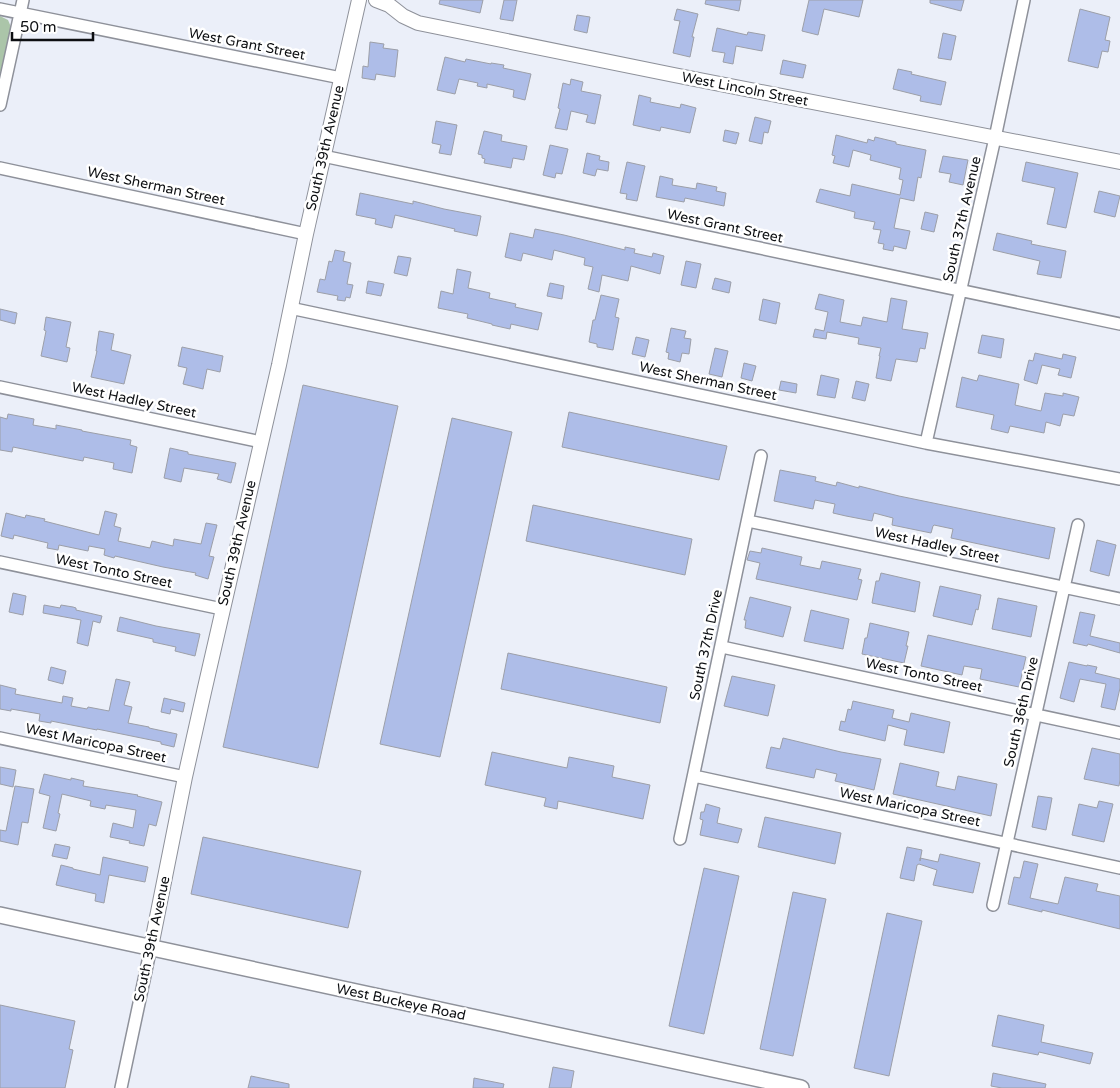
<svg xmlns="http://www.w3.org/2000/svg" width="1120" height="1088" font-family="'Varela Round',sans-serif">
	<rect width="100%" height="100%" fill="#ebeff9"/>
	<path fill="#abc5a9" d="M0 16 8 20 11 27 0 74Z"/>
	<path fill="#aebde8" stroke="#9c9fa8" d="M440 0H483L480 13 439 4Z
		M504 0H517L513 21 500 19Z
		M706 0H741L739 11 705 4Z
		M809 0H863L859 17 824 9 818 35 802 31Z
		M930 0H964L961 11 930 3Z
		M677 9 698 14 692 37H694L690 57 673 53 680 21 674 20Z
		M1080 9 1110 17 1105 40 1110 41 1108 52 1102 51 1098 68 1068 61Z
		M577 15 590 17 587 33 574 30Z
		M717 28 747 35 748 32 765 35 762 51 736 46 733 64 723 62 725 53 712 51Z
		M943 33 956 36 951 60 938 58Z
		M370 42 384 44 383 48 398 50 395 77 376 74 375 80 362 78 363 66 368 67Z
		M445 57 465 62 466 59 491 64V63L504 65 503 68 531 74 525 100 513 97 514 90 487 84V88L477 86 478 83 459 79 455 94 437 90Z
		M783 60 806 65 803 78 780 74Z
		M898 69 912 72 911 74 946 82 941 105 920 101 921 96 893 89Z
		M571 79 583 82 581 91 601 95 595 124 586 122 588 115 571 111 567 130 555 128 560 109 558 108 563 83 570 85Z
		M639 95 651 98 650 102 680 108 681 104 696 108 690 133 661 127 660 131 633 125Z
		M755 117 771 121 768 133 764 132 762 144 749 141Z
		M436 121 457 125 451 155 439 153 441 145 432 143Z
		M725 130 739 133 736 144 723 141Z
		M484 131 502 135 501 141 527 146 524 160 513 158 511 168 484 163 485 159 482 158V155L478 154Z
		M836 135 867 143 868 139 874 141 875 137 896 142V144L926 150 921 178 918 177 914 201 900 198 894 228 910 231 906 249 894 246 893 251 883 249 884 244 878 243 881 230 873 229 875 222 854 218 855 212 816 202 820 189 850 196 852 184 900 195 903 180 899 179 901 168 870 160 871 155 853 150 849 167 833 163 835 156 832 155Z
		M550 145 568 149 562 174 556 173 555 178 543 175Z
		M587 153 600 156 599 160 609 162 608 171 597 169 595 176 583 173Z
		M943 156 968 160 963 185 949 182 951 174 939 172Z
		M627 162 645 166 637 201 626 199 627 194 620 193Z
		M1026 162 1078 173 1066 228 1047 224 1055 188 1022 181Z
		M660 176 673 179 672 185 696 189 697 183 717 187 716 191 726 193 724 206 685 198 684 202 656 197Z
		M1099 191 1120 196 1115 217 1094 212Z
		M360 193 413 204V201L444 209 481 216 477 236 454 231 455 229 395 215 392 228 375 224 376 219 356 215Z
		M925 212 938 215 934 232 921 229Z
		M535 229 564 235 625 250V247L635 249 634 253 652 257 653 253 664 256 660 274 631 266 628 281 602 275 599 292 588 289 593 267 584 265 585 258 554 250 552 260 523 253 521 261 505 257 510 233 533 238Z
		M997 233 1032 241 1031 244 1066 251 1061 278 1037 274 1040 261 993 250Z
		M335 250 345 252 343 261 351 263 347 284 353 285 350 298 346 297 345 301 337 300 338 296 317 292 320 279 325 280 329 261 332 262Z
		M398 256 411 258 407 276 394 273Z
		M686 261 701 264 696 288 681 285Z
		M457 269 471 272 468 288 490 293 489 298 516 304 515 307 542 313 538 330 511 324 510 329 492 325V324L467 318 468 314 438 308 441 291 453 294Z
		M715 278 731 282 729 293 712 289Z
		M368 281 384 284 381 296 366 293Z
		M550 283 564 286 562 299 547 296Z
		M819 294 844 300 840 322 861 326 863 317 887 322 891 298 907 301 902 329 928 333 925 349 920 348 917 362 896 359 891 381 876 378 880 356H879L881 348 858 344 859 338 827 332 826 339 813 337 815 329 824 331 828 312 815 309Z
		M601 295 619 299 615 317 619 318 613 350 597 347V344L589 342 593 320H595Z
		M763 299 780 303 776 324 759 320Z
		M0 309 17 313 15 324 0 320Z
		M46 317 71 322 66 347 70 348 67 362 41 356 46 331 44 330Z
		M671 328 686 331 684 338 691 339 689 354 682 353 680 362 668 359 669 353 666 352Z
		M99 331 114 334 111 350 131 355 124 384 91 377 97 351H96Z
		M982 335 1004 339 1001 358 978 353Z
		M636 337 649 340 645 357 632 354Z
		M182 347 223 356 220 372 207 369 203 389 183 384 187 368 178 366Z
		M715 348 728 351 722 377 709 374Z
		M1035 353 1062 359 1063 354 1076 357 1071 378 1058 375 1060 369 1042 365 1037 384 1024 380 1029 360 1033 361Z
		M744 363 756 366 752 381 741 378Z
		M821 375 839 379 835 398 817 395Z
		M979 375 1019 384 1015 405 1041 411 1045 393 1063 396V393L1079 397 1074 416 1063 414 1060 426 1046 422 1044 433 1010 426 1008 433 991 429 994 415 956 407 962 377 977 381Z
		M781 381 797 384 796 393 779 390Z
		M856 381 869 384 865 401 852 398Z
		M303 385 398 406 318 768 223 747Z
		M569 412 727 446 719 480 562 447Z
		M8 414 34 419 33 425 56 429V425L82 430V431L131 440 130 445 137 447 132 473 113 469 114 463 84 457 83 461 13 447 12 452 0 450V417L7 419Z
		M452 418 512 432 440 757 380 744Z
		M170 448 188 452V454L236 463 231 483 217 479 219 474 184 468 181 482 164 478Z
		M780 470 816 477 815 481 836 486 837 482 859 488V486L899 496 1055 528 1049 559 951 538 953 529 934 525 933 526 931 533 892 525 893 518 874 513 872 521 846 516 833 513 835 504 815 500 813 509 774 501Z
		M533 505 692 539 685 575 526 541Z
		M105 511 117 514 114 526 121 528 118 541 150 548 152 541 173 546 174 539 201 544 206 523 217 525 209 556 214 557 208 579 195 575 196 573 163 567 115 556 114 558 104 555 105 549 89 546 88 551 59 545 58 550 47 548 48 543 14 535 13 539 1 536 6 513 25 518 26 515 45 519 44 521 99 535Z
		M1097 540 1116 545 1109 576 1090 571Z
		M762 548 802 557 800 565 820 569 822 561 861 569 858 579 862 580 857 600 756 579 760 563 747 560 750 551 761 553Z
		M881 573 920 582 915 612 872 603 876 581H879Z
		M940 586 981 595 978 610 976 609 972 625 933 616Z
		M13 593 26 596 23 615 9 612Z
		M750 597 791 607 783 637 745 628 746 620H744Z
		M998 598 1037 606 1031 637 992 629Z
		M44 605 60 608 61 605 73 607 76 608V610L102 616 100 623 93 621 88 646 77 643 81 620 43 613Z
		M811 610 849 619 843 649 804 641Z
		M1080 612 1095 615 1090 636 1120 643V653L1088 644 1087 646 1073 643Z
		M120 617 156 626 200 634 195 656 175 651 176 647 153 642V639L117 631Z
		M870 623 909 632 906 646H908L904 663 862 654 865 638H867Z
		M928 635 1026 657 1019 687 980 679 982 669 964 666 962 675 921 666Z
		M508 653 667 687 660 723 501 689Z
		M1069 662 1087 666V665L1097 667 1095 673 1120 679V688L1115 710 1101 707 1106 684 1080 679 1074 702 1060 698Z
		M51 667 66 671 63 684 48 680Z
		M732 676 775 685 768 716 724 706Z
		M116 679 130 682 124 705 132 707 128 723 149 727V728L177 734 174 747 161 744V742L97 729V730L51 721V723L39 721 40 714 11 709V711L0 709V685L16 689 15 694 62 703 63 696 73 698 71 706 87 709 88 707 109 711Z
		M164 698 185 703 183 712 171 709 170 714 161 712Z
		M853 701 894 710 892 718 909 722 911 713 950 722 944 753 904 745 907 730 888 725 885 741 839 730 841 721 845 722 848 709 851 710Z
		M783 738 841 752 881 759 874 790 835 781 837 774 816 769 814 778 766 768 771 747 780 749Z
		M1092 748 1120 754V780L1119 786 1084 779Z
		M492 752 567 768 569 757 614 766 612 777 650 785 643 819 558 801 557 809 544 806 546 798 485 785Z
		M900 763 939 772 936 786 955 790 958 776 997 784 991 816 893 794Z
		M0 767 16 770 13 787 0 784Z
		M44 774 71 780V778L84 781 83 786 138 795 137 796 162 802 156 826 149 824 144 846 129 843 130 841 110 837 113 823 133 828 136 810 106 805 105 809 90 806 91 801 62 794 58 813 60 814 56 831 43 828 50 796 39 793Z
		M15 786 34 789 28 823 22 822 18 845 0 841V830L6 831Z
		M1038 796 1052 798 1046 830 1032 827Z
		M1099 801 1113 804 1104 842 1072 835 1079 804 1097 808Z
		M706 804 720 808 717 823 742 829 738 843 700 835 703 820 700 819 701 812H704Z
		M765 817 841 833 835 864 758 847Z
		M203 837 361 871 348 928 191 894Z
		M55 844 70 847 67 859 52 856Z
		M907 847 922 850 920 861V858L938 862 940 854 980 863 973 893 933 885 937 870 919 864 917 865 914 881 900 878Z
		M103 857 148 867 145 882 109 875 104 903 95 901 96 894 56 885 61 865 73 868V869L100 875Z
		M1024 861 1038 864 1030 898 1058 904 1065 877 1098 884 1096 891 1120 896V929L1042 910V912L1008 904 1014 877 1020 878Z
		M704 868 739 876 704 1034 669 1026Z
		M793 892 826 899 793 1056 760 1049Z
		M887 913 922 921 889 1076 854 1068Z
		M0 1005 75 1021 69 1049 73 1050 65 1088H0Z
		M998 1015 1044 1025 1041 1042 1093 1053 1090 1064 1039 1052 1038 1055 992 1046Z
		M553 1067 574 1071 571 1088H549Z
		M993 1073 1046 1084 1045 1088H1002L991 1086Z
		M251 1076 289 1084V1088H248Z
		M474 1078 504 1084 503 1088H473Z"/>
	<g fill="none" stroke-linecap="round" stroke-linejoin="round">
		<g stroke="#8e919a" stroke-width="14">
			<path id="minor" d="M0 9 341 78
				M0 105 23 0
				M323 156 1120 324
				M0 168 306 234
				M290 308 926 443 1120 479
				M0 387 261 442
				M926 443 995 138 1024 0
				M748 521 1120 599
				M0 562 222 609
				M722 647 1120 733
				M0 738 185 777
				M694 776 1120 868
				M680 839 761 456
				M993 905 1078 525
				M121 1088 151 947"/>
		</g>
		<g stroke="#8e919a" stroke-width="16">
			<path id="tertiary" d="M376 0 389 5 403 16 418 23 674 75 1120 162
				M151 947 185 777 204 692 279 365 306 234 359 0"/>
		</g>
		<g stroke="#8e919a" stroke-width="18">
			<path id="secondary" d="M0 915 801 1088"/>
		</g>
		<use href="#minor" stroke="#fff" stroke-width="11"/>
		<use href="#tertiary" stroke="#fff" stroke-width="14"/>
		<use href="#secondary" stroke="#fff" stroke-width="15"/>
	</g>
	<g text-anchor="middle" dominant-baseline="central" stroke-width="5" stroke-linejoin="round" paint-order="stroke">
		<g font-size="14" fill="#0d0f12" stroke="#fff">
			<text transform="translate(247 44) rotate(11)">West Grant Street</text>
			<text transform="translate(745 89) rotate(11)">West Lincoln Street</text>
			<text transform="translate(325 148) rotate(-77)">South 39th Avenue</text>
			<text transform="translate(156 186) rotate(12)">West Sherman Street</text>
			<text transform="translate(962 219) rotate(-77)">South 37th Avenue</text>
			<text transform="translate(725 226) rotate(12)">West Grant Street</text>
			<text transform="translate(708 381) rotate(12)">West Sherman Street</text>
			<text transform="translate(134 400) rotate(12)">West Hadley Street</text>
			<text transform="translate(237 543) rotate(-77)">South 39th Avenue</text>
			<text transform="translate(937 545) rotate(12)">West Hadley Street</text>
			<text transform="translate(114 571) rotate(12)">West Tonto Street</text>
			<text transform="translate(706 645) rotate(-78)">South 37th Drive</text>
			<text transform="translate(924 675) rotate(12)">West Tonto Street</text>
			<text transform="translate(1021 712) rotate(-77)">South 36th Drive</text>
			<text transform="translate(96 743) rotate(12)">West Maricopa Street</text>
			<text transform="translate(910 807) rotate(12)">West Maricopa Street</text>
			<text transform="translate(152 939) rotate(-78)">South 39th Avenue</text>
			<text transform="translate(401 1002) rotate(12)">West Buckeye Road</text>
		</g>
	</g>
	<path d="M12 32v8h81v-8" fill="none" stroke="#0d0f12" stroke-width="2.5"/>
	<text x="20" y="32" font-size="15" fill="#0d0f12" stroke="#ffffff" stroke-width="4" paint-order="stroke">50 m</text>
</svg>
